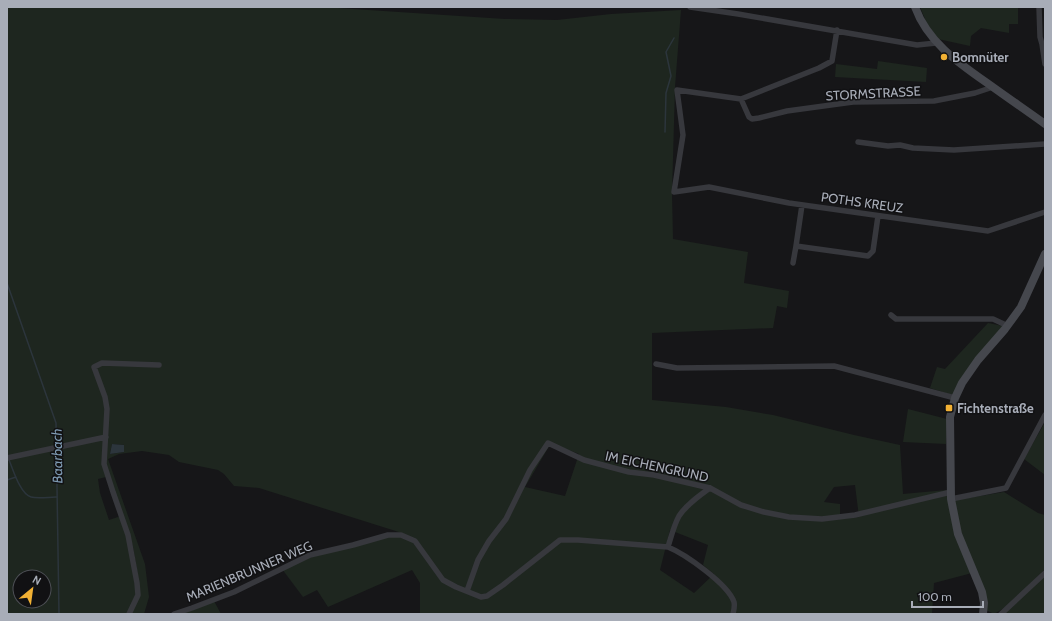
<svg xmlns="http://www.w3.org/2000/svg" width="1052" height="621" font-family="Cabin,sans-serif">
	<rect width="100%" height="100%" fill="#161618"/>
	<path fill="#1e261f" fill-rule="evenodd" d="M7 7H323L505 19 557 20 611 14 681 10 675 87 672 194 673 239 748 252 744 283 789 291 787 308 777 306 773 328 652 333V400L726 407 773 415 854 435 900 445 903 494 947 490 950 501 1004 492 1038 513 1045 515V569C1029 585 1014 604 994 614L986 610 984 591 968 551 964 552 972 573 934 583 932 614H420V583L412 570 328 607 317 590 303 597 282 569 308 558 388 537H400L415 543 416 540 402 533 259 488 234 486 224 474 218 470 179 462 169 455 142 451 119 454 108 459 145 564 149 597 144 614H131L139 594V582L133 547 105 463 107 421H106C104 440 102 459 106 477L98 479 100 493 109 520 121 516 130 547H132C135 570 143 593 129 614H7ZM551 443 579 454 565 496 525 487ZM112 444 124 445V452L110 454ZM855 485 859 517 840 519V504L824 502 834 487ZM670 530 708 545 703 565 714 574 694 593 660 570ZM20 577H44V601H20Z
		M920 7H1018V24H1009V33L981 28 971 36 970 46 938 39 928 26Z
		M878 61 927 68 926 82 835 77 836 64 877 69Z
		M988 323 1003 326 952 395 930 388 937 367 945 369Z
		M908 409 947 419 946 444 903 442Z
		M1045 422V475L1024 459Z
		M1045 576V614H1003Z
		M214 601 221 614H174Z"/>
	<path fill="#2c353c" d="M112 444 124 445V452L110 454Z"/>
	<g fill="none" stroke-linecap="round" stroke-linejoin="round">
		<path stroke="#2c353c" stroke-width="1.5" d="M665 132 666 93 671 76 666 52 674 38
			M7 283 56 423 59 614
			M9 460C13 469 20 494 31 497 38 499 49 497 56 497
			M7 480 16 477"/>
		<path stroke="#37383d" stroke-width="5.5" d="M690 7 738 14 917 45 936 43
			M1039 7 1040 37 1042 44 1045 64
			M837 30 832 61 819 68 741 99 677 90 683 135 674 192 709 187 789 203 988 231 1045 212
			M741 99 749 117 752 119 759 118 787 111 853 102 934 101 975 93 993 87
			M858 142 888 146 900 145 913 148 954 150 1045 144
			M802 205 796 246 868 256 873 251 878 216
			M793 263 796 246
			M891 315 896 319H993L1008 326
			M656 364 677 368 834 366 955 398
			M7 458 106 437
			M951 499 1006 488 1045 415
			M668 547C671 537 674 525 679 516 686 505 699 496 710 488
			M467 591 478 560 489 541 506 519 530 470 548 443 584 460 629 472 654 475 710 488 741 505 764 512 789 517 822 519 855 515 951 492
			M129 614 138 595 137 583 128 535 113 492 104 464 107 409 105 397 94 367 102 363 159 365
			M174 614 192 608 234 592 310 555 353 545 388 535H401L415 541 443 580 456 587 481 597 487 596 503 585 560 540H578L668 547C685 554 728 584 734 602 735 606 734 610 733 614
			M1001 614 1045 573"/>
		<path stroke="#45474d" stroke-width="8" d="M915 7C928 43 960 64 990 85 1008 98 1027 111 1045 124
			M983 614 984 603 982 592 958 534 951 499 950 417 955 398 962 383 978 360 1005 329 1021 307 1045 254"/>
	</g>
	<g fill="#f2b134" stroke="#111113" stroke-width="1.5">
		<circle cx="944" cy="57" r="4"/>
		<rect x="945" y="404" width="8" height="8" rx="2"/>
	</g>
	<g text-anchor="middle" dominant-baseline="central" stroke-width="3" stroke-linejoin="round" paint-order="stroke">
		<g font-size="13" font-weight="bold" fill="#a8adb8" stroke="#111113" text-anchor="start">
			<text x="952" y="57">Bomnüter</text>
			<text x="957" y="408">Fichtenstraße</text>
		</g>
		<g font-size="13" fill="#a8adb8" stroke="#111113">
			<text transform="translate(873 93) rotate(-3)">STORMSTRASSE</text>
			<text transform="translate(862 202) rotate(8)">POTHS KREUZ</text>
			<text transform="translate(657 466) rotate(12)">IM EICHENGRUND</text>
			<text transform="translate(249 571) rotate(-23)">MARIENBRUNNER WEG</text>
		</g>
		<g font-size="14" font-style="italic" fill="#7f9bb3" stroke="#111113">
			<text transform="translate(57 456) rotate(-91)">Baarbach</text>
		</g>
	</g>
	<rect width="1052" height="621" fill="none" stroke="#a8adb8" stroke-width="16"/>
	<g transform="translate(32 589) rotate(29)"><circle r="19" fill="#111113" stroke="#4d4f55"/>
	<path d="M0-3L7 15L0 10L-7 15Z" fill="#f2b134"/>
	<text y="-6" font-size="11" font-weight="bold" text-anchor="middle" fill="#a8adb8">N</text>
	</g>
	<path d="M912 601v6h71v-6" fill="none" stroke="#a8adb8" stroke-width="2"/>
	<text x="918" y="601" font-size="12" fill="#a8adb8" stroke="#111113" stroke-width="3" paint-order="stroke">100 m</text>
</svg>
